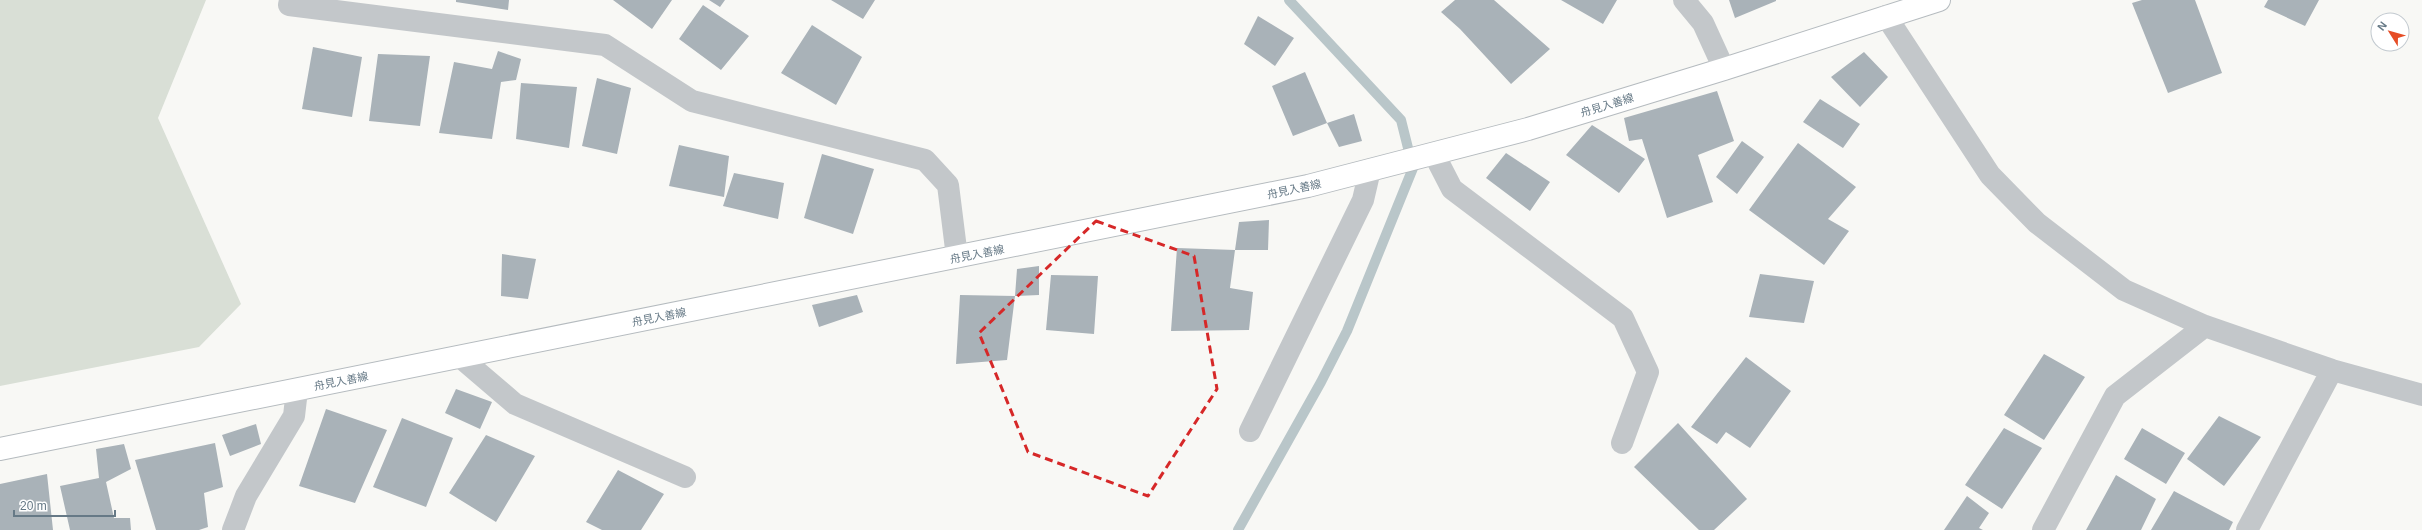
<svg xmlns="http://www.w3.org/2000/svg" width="2422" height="530" font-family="Helvetica,'Noto Sans JP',sans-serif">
	<rect width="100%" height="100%" fill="#f8f8f5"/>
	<path fill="#d9dfd6" d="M0 0H206L158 118 241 304 199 347 0 386Z"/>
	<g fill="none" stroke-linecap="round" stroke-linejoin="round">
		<path stroke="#b9c6c9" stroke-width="10" d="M1238 530 1321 382 1347 331 1413 168 1401 120 1289 0"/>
	</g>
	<path fill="#a9b2b8" d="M456 0H509L508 10 456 2Z
		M613 0H672L652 29Z
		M709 0H725L720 7Z
		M831 0H875L863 19Z
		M1455 0H1494L1550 49 1511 84 1460 29 1441 12Z
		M1561 0H1617L1603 24Z
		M1729 0H1776V1L1735 18Z
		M2142 0H2195L2222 73 2168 93 2132 3Z
		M2268 0H2319L2305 26 2264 7Z
		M703 5 749 36 721 70 679 39Z
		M1258 16 1294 38 1275 66 1244 44Z
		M812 25 862 57 836 105 781 73Z
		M313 47 362 57 352 117 302 109Z
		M498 51 521 59 516 80 501 82 492 139 439 133 454 62 492 69Z
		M1864 52 1888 77 1860 107 1831 77Z
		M378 54 430 56 420 126 369 121Z
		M1305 72 1327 123 1293 136 1272 86Z
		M597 78 631 88 617 154 582 146Z
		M521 83 577 87 569 148 516 139Z
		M1717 91 1734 141 1698 155 1713 202 1667 218 1642 139 1629 141 1624 118Z
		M1820 99 1860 124 1843 148 1803 122Z
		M1354 114 1362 141 1339 147 1327 123Z
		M1592 125 1645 159 1619 193 1566 155Z
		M1742 141 1764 157 1737 194 1716 177Z
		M1798 143 1856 187 1828 219 1849 231 1824 265 1749 210Z
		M679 145 729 156 724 197 669 186Z
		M1506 153 1550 182 1530 211 1486 178Z
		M822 154 874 169 853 234 804 218Z
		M734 173 784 183 778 219 723 206Z
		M1269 220 1268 250H1235L1230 288 1253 292 1249 330 1171 331 1177 248 1235 250 1239 222Z
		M502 254 536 259 528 299 501 296Z
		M1039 266V295L1015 296 1017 269Z
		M1760 274 1814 281 1804 323 1749 317Z
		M1051 275 1098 276 1094 334 1046 330Z
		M857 295 863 312 819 327 812 305Z
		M960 295 1015 296 1007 360 956 364Z
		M2044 354 2085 377 2044 440 2004 415Z
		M1746 357 1791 391 1750 448 1726 432 1717 444 1691 427Z
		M456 389 492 402 480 429 445 413Z
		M326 409 387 430 355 503 299 486Z
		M2219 416 2261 437 2224 486 2187 459Z
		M402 418 453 438 426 507 373 487Z
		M1678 423 1747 499 1714 530H1699L1634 467Z
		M256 424 261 444 230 456 222 435Z
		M2004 428 2042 448 2002 509 1965 485Z
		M2142 428 2185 453 2166 484 2124 459Z
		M486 435 535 456 496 522 449 493Z
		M215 443 223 487 204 493 208 527 199 530H156L135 460Z
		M124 444 131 469 106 482 114 518H130L131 530H70L60 486 99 478 96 449Z
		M618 470 664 494 641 530H602L586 522Z
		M47 474 53 530H0V484Z
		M2116 475 2156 499 2141 530H2086Z
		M2174 491 2233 522 2229 530H2151Z
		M1967 496 1989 513 1979 528 1983 530H1944Z"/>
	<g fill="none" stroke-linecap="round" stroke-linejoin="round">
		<g stroke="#b5bbbf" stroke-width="24">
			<path id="secondary" d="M0 449 1308 186 1528 129 1724 69 1939 0"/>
		</g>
		<path stroke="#c3c7ca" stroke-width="22" d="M290 0 289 5 605 45 692 101 925 160 948 185 957 257
			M1684 0 1703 23 1724 69
			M1886 16 1990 175 2037 223 2124 290 2205 326 2332 370 2422 395
			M1434 154 1452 189 1623 318 1648 372 1622 443
			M460 357 515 404 685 477
			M1250 431 1363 200 1370 170
			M233 530 246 496 294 416 297 390
			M2043 530 2115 396 2205 326
			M2247 530 2332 370"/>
		<use href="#secondary" stroke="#fff" stroke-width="22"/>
	</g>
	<path fill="none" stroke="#d62828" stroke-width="3" stroke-dasharray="8 5" stroke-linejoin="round" d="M1096 221 1194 256 1217 389 1148 496 1028 452 979 333Z"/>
	<g text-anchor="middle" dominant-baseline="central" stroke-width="4" stroke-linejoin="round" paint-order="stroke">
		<g font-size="11" fill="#667986" stroke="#fff">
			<text transform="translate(1607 105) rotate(-17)">舟見入善線</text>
			<text transform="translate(1294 189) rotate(-12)">舟見入善線</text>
			<text transform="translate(977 254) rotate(-11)">舟見入善線</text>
			<text transform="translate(659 317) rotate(-11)">舟見入善線</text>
			<text transform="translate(341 381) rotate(-11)">舟見入善線</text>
		</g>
	</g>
	<g transform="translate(2390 32) rotate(307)"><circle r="19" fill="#ffffff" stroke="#c2c9cf"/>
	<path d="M0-3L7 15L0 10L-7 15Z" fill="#e64d26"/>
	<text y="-6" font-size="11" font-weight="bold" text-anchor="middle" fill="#667986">N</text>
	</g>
	<path d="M14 510v6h101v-6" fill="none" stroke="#667986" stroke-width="2"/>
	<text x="20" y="510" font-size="12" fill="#667986" stroke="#ffffff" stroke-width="3" paint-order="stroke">20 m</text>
</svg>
